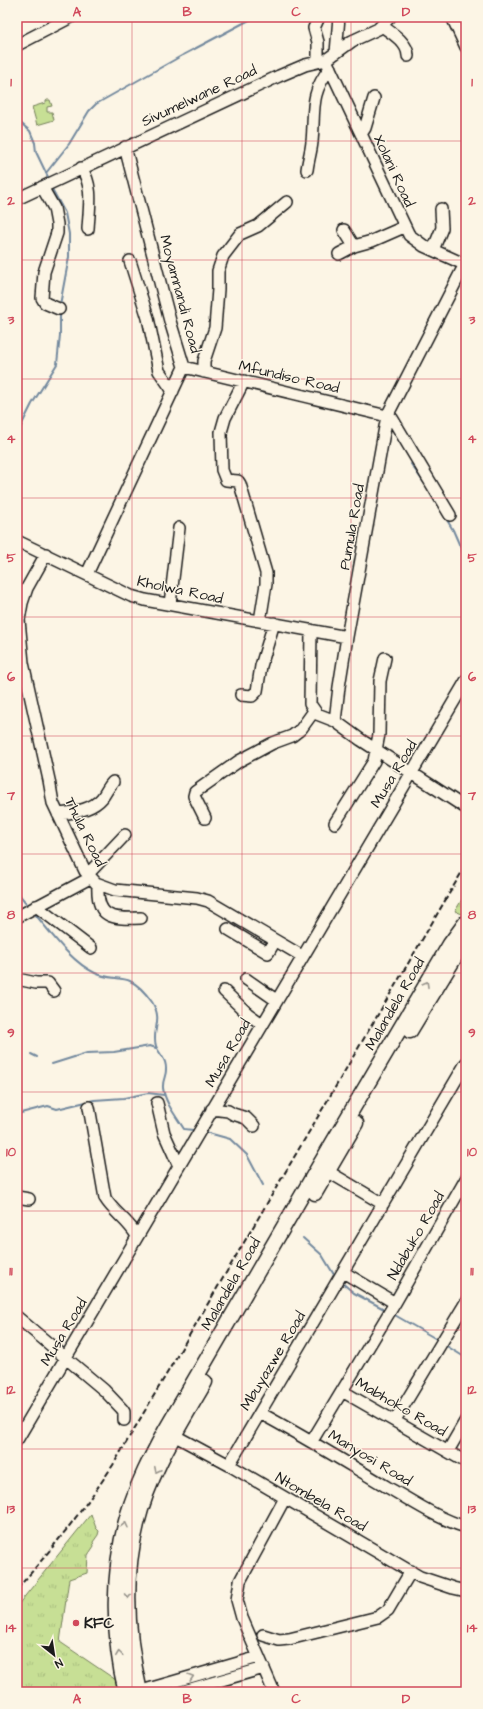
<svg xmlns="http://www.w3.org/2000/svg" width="483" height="1709" font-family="'Architects Daughter',sans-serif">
	<defs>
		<pattern id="grass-tufts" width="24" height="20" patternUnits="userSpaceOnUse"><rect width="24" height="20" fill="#c7df95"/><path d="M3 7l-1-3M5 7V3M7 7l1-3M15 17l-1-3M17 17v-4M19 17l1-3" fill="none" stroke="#aabf80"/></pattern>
	</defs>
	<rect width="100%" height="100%" fill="#fcf5e5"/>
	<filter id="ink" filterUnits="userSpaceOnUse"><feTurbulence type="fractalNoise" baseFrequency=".025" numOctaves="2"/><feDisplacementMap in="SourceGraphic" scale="8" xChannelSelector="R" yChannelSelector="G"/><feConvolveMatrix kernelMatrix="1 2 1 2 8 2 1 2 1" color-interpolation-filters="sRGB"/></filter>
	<g filter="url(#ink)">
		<path fill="url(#grass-tufts)" stroke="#727e58" d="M466 893V910L462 914 455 911Z
			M91 1514 96 1528 99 1531 98 1535 93 1542 94 1546 88 1555 87 1573 69 1579 60 1642 116 1680 117 1687 113 1692H17V1606Z"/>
		<path fill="#c7df95" stroke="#727e58" d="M47 100H50L52 106 47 107V112H52L54 120 37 125 32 107 45 103Z"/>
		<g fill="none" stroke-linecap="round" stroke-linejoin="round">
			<path stroke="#73899e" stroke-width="2" d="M17 120 30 131 35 143 36 152 48 177
				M46 173 69 144 89 111 96 104 183 55 255 17
				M52 189 65 213 69 234V257L60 305
				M17 434 32 404 57 364 60 335V311
				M411 464 424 483
				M444 515 453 530 466 560
				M17 892 27 904
				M35 914C51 933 71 962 95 973 106 979 122 977 130 981 139 985 147 995 152 1002 164 1021 151 1030 156 1046 158 1052 163 1056 165 1062 169 1075 162 1077 163 1088 165 1103 176 1116 184 1129L193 1130
				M31 1054 37 1057
				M52 1064 87 1053 114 1052 150 1046 156 1048
				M17 1114 48 1106 57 1109 94 1100 124 1098 148 1093 164 1095
				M205 1132 230 1139 247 1155 263 1185
				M303 1238 322 1255 336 1278
				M341 1282 354 1293 386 1310
				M393 1314 438 1340
				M445 1345 466 1358"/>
			<g stroke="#1c1c1c" stroke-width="14">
				<path id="minor" d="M452 17 466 47
					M382 26C392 33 408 43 408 56
					M17 45 71 17
					M336 53 339 17
					M326 60 409 235 424 246 466 265
					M318 61V42L314 28 319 17
					M361 134 365 128 374 98
					M81 168C94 185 89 209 88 229
					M307 170C308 161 311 152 312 142 315 111 309 95 330 68
					M42 187 54 208 57 224V233L44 272 42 298 45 303 59 309
					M17 199 279 76 305 65 326 60 352 41 378 29 390 17
					M344 230 354 246
					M433 250 442 228 441 209
					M339 254 354 246 372 241 404 227
					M130 261 148 318 159 371 173 391
					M465 264 387 416 347 637 339 687 335 721 361 740 466 808
					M184 367 387 416 392 418 450 515
					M204 372V361L215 328 218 289V271L223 256 240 234 258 226 287 202
					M244 381 225 418 221 432 222 470 226 480 238 481 240 484 266 573V584L260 621
					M17 541 131 596 145 600 347 637
					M46 554 27 588 22 603 19 620 23 663 49 780 53 803 85 871 96 883 115 890 197 898 208 901 302 956
					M87 574 184 367 170 321 125 147
					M170 604 179 528
					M311 630 310 704 317 714 335 721
					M241 695 252 696 257 691 261 666 274 623
					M58 814C72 813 92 810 102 798 106 793 108 787 113 782
					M205 818 194 796 195 792 239 761 273 743 292 736 301 729 314 711
					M335 823 374 761 379 734 380 681 385 658
					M88 874 125 835
					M98 884C96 919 112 919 141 918
					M36 906 91 948
					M17 917 90 878
					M228 929 268 953 275 941
					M17 979 36 983H48L54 991
					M246 979 276 1000
					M224 991 248 1014 262 1024
					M157 1103 164 1133 179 1166
					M89 1107 105 1198C114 1213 128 1220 137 1236
					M212 1109 228 1111 233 1114 246 1118 254 1126
					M322 1168 383 1204
					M17 1197 29 1199
					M343 1272 395 1303
					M17 1317 104 1390 122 1409 124 1412V1420
					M342 1391 466 1462
					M260 1413C303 1436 345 1462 387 1487 412 1501 438 1519 466 1527
					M395 1420 466 1302
					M168 1432 229 1465 420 1577 453 1588 466 1591
					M17 1440 466 681
					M312 1441 395 1303 466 1179
					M448 1451 466 1420
					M229 1465 466 1063
					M263 1635 279 1640 289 1639 378 1617 388 1610 411 1571
					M138 1692 259 1657
					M180 1692 264 1668
					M274 1692 242 1618 237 1600 240 1581 285 1498"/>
			</g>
			<g stroke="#1c1c1c" stroke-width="17">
				<path id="major" d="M410 1031 466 939
					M315 1193 356 1123
					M126 1692C112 1638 112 1568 128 1514 137 1484 151 1457 165 1431L319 1166 450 944 466 922
					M140 1692C127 1637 123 1579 137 1524 149 1473 179 1427 205 1382"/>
			</g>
			<use href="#minor" stroke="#fcf5e5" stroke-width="11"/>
			<use href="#major" stroke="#fcf5e5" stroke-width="14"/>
			<path stroke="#1c1c1c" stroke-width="2" stroke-dasharray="6 3" stroke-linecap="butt" d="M17 1589C52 1549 84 1509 113 1465L466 865"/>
		</g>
		<defs><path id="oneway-chevron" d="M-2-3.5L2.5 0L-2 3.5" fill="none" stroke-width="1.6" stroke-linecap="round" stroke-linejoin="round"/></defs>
		<g stroke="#97938b">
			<use href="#oneway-chevron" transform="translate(426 984) rotate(-60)"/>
			<use href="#oneway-chevron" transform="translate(157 1470) rotate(116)"/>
			<use href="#oneway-chevron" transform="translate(125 1525) rotate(-77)"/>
			<use href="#oneway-chevron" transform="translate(128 1596) rotate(91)"/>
			<use href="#oneway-chevron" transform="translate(119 1654) rotate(-97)"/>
			<use href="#oneway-chevron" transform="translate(191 1677) rotate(-17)"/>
		</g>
	</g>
	<path fill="none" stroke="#d1495b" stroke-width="1" stroke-opacity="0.55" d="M132 17V1692M242 17V1692M351 17V1692M17 141H466M17 260H466M17 379H466M17 498H466M17 617H466M17 736H466M17 854H466M17 973H466M17 1092H466M17 1211H466M17 1330H466M17 1449H466M17 1568H466"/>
	<circle fill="#d1495b" stroke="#fcf5e5" stroke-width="1.5" cx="76" cy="1623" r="4"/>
	<g text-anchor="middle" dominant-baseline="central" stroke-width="3" stroke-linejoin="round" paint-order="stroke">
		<g font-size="15" fill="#1c1c1c" stroke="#fcf5e5">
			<text transform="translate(199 96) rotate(-25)">Sivumelwane Road</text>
			<text transform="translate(394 171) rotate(65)">Xolani Road</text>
			<text transform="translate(180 294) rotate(75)">Moyamnandi Road</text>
			<text transform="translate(289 377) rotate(13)">Mfundiso Road</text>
			<text transform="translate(352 527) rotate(-80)">Pumula Road</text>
			<text transform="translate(180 590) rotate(12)">Kholwa Road</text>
			<text transform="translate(394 774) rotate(-59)">Musa Road</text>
			<text transform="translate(85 832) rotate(64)">Thula Road</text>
			<text transform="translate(395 1004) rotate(-60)">Malandela Road</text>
			<text transform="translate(228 1053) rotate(-60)">Musa Road</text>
			<text transform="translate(416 1236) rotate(-60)">Ndabuko Road</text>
			<text transform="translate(231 1284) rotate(-60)">Malandela Road</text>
			<text transform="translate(64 1332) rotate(-59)">Musa Road</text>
			<text transform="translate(273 1361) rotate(-59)">Mbuyazwe Road</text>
			<text transform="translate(401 1407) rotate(30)">Mabhoko Road</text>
			<text transform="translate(370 1458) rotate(31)">Manyosi Road</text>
			<text transform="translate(321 1502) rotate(30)">Ntombela Road</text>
		</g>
		<g font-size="15" font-weight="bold" fill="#1c1c1c" stroke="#fcf5e5" text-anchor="start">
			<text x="84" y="1623">KFC</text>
		</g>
	</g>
	<rect width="483" height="1709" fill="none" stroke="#fcf5e5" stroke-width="44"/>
	<g transform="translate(54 1655) rotate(150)" stroke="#fcf5e5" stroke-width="3" paint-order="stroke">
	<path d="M0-3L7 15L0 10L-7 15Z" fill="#1c1c1c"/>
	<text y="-6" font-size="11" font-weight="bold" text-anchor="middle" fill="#1c1c1c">N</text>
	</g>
	<rect x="22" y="22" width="439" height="1665" fill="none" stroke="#d1495b" stroke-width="1.5"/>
	<g font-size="13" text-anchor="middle" font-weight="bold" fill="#d1495b">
		<text x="77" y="16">A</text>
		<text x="187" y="16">B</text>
		<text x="296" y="16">C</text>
		<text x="406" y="16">D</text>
		<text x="11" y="86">1</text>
		<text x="472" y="86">1</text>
		<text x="11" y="205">2</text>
		<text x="472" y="205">2</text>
		<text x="11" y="324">3</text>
		<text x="472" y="324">3</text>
		<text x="11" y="443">4</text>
		<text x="472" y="443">4</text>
		<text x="11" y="562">5</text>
		<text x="472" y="562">5</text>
		<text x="11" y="681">6</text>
		<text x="472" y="681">6</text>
		<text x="11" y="800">7</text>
		<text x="472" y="800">7</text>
		<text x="11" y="919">8</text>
		<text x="472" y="919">8</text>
		<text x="11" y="1037">9</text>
		<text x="472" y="1037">9</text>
		<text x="11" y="1156">10</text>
		<text x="472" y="1156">10</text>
		<text x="11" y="1275">11</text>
		<text x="472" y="1275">11</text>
		<text x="11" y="1394">12</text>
		<text x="472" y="1394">12</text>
		<text x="11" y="1513">13</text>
		<text x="472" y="1513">13</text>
		<text x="11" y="1632">14</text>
		<text x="472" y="1632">14</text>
		<text x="77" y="1703">A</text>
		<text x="187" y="1703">B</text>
		<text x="296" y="1703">C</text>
		<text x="406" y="1703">D</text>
	</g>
</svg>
